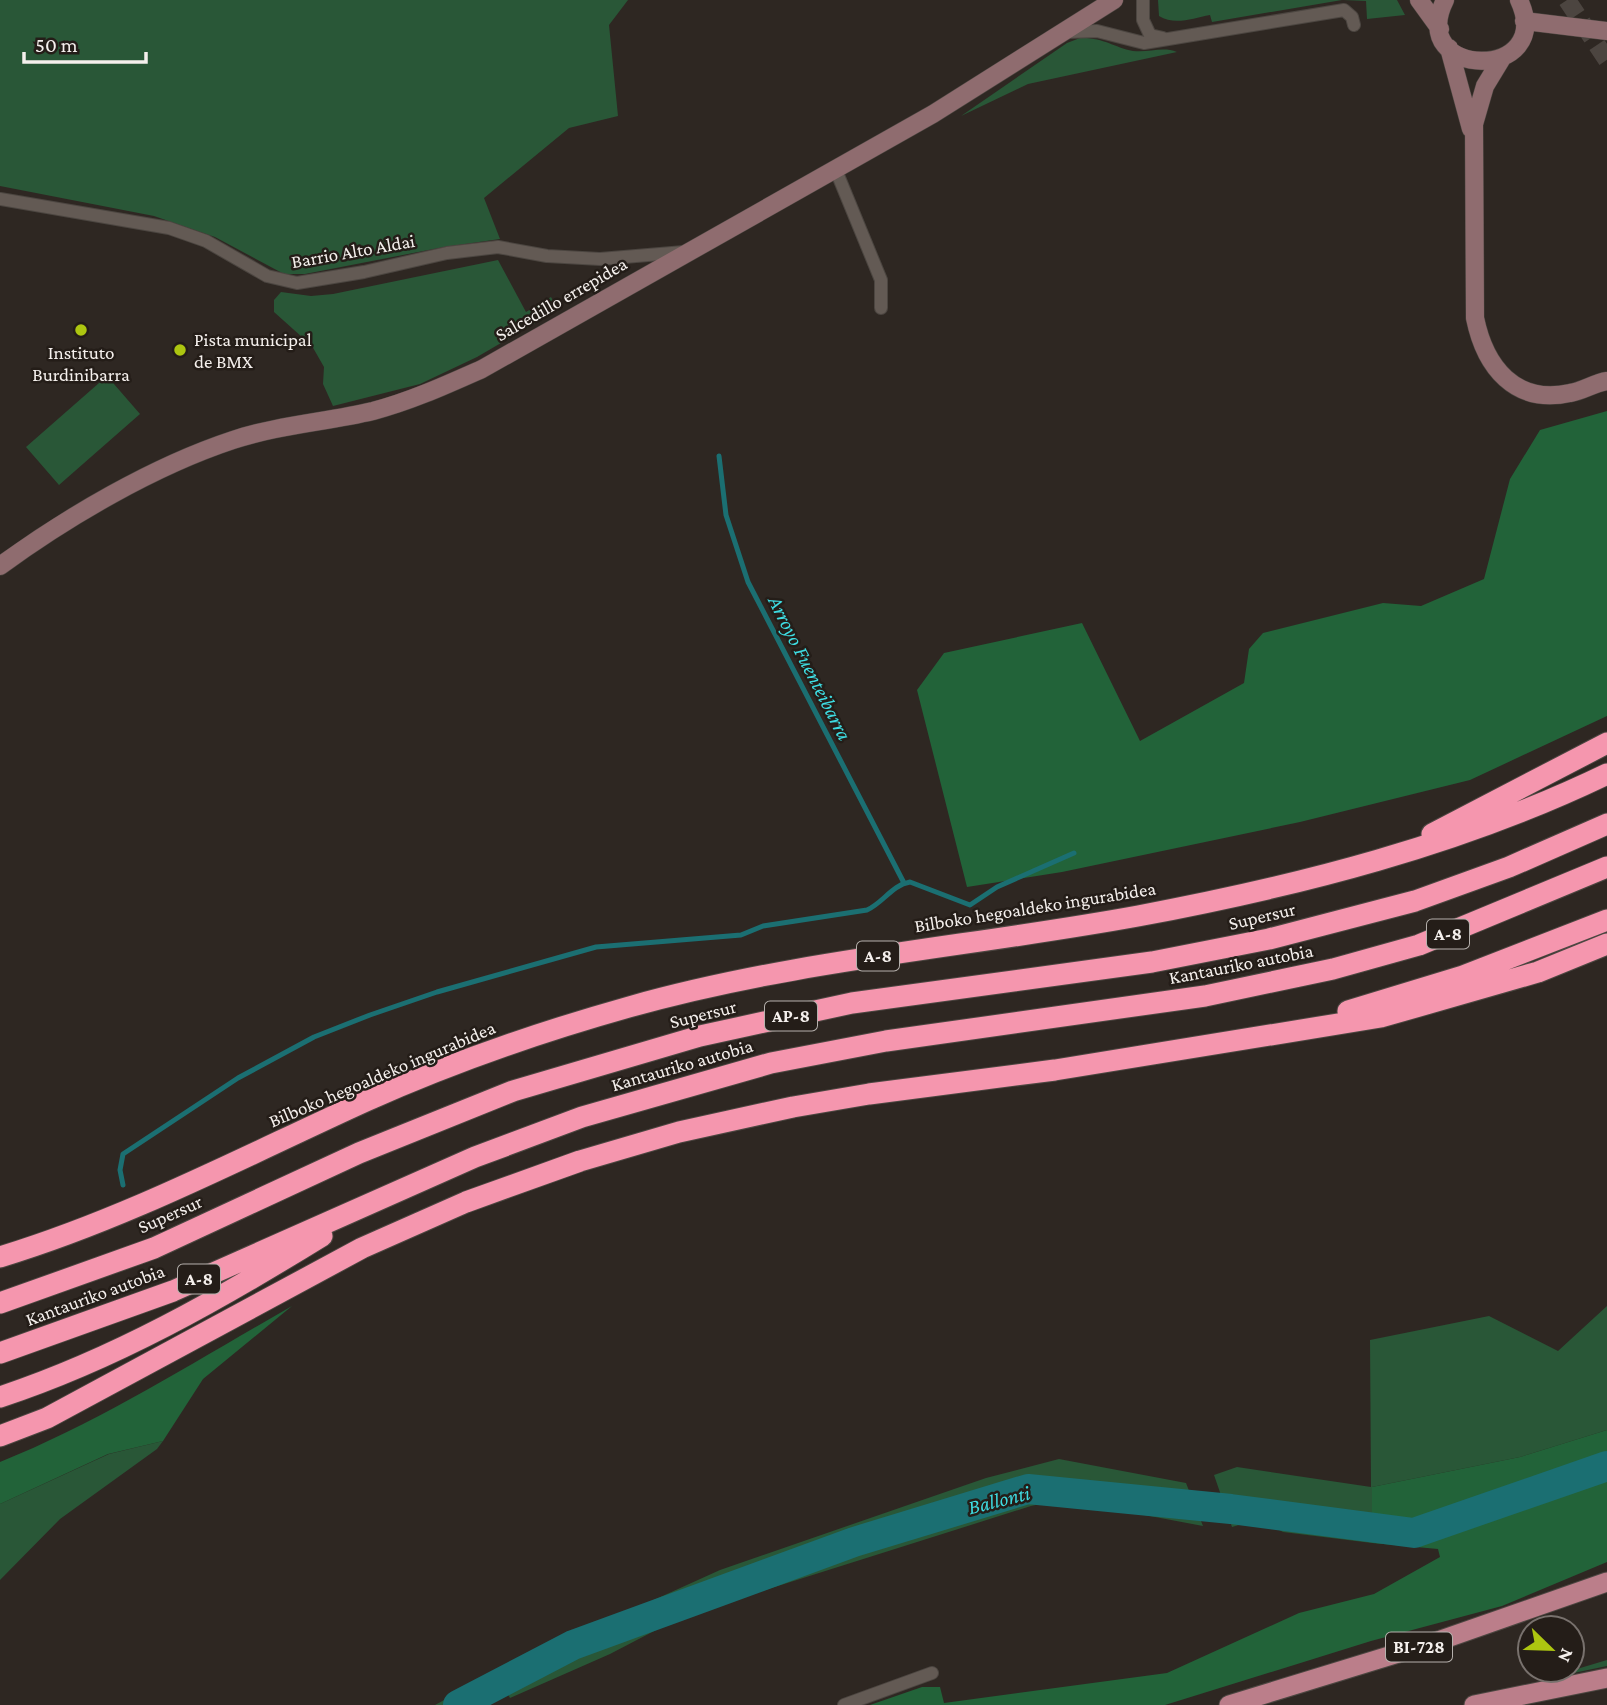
<svg xmlns="http://www.w3.org/2000/svg" width="1607" height="1705" font-family="'Crimson Pro',serif">
	<rect width="100%" height="100%" fill="#2e2722"/>
	<path fill="#295737" d="M0 0H628L609 25 618 116 569 128 484 198 500 239 444 247 305 274H284L215 237 154 216 0 186Z
		M1158 0H1342L1212 22 1210 15C1193 18 1175 26 1159 16Z
		M1343 0H1397L1405 15 1367 19 1366 1Z
		M1080 38C1103 37 1113 47 1133 51 1149 53 1162 46 1177 52L1028 84 961 116 1067 43Z
		M498 260 526 312 551 297 558 310 477 357 420 384 333 406 323 384 324 367 312 346 274 312V300L281 292 311 296 333 294Z
		M107 376 140 414 59 485 26 447Z
		M1607 1306V1430L1520 1457 1372 1487V1543L1283 1532 1259 1519 1232 1527 1214 1475 1237 1467 1371 1487 1370 1340 1489 1316 1558 1351Z
		M163 1441 157 1449 60 1519 0 1580V1504L109 1454Z
		M1059 1459 1186 1483 1203 1526 1086 1504 1053 1501 1031 1506 683 1616 610 1654 510 1698 495 1672 720 1570 986 1478Z
		M1607 1660V1666L1540 1680Z
		M470 1686 483 1705H435Z"/>
	<path fill="#226339" d="M1607 411V716L1470 780 1300 822 1062 872 967 887 917 690 944 653 1082 623 1140 741 1244 683 1249 649 1263 633 1383 603 1421 606 1484 579 1510 479 1540 430Z
		M292 1306 203 1379 163 1441 108 1454 0 1504V1462C102 1421 197 1360 292 1306Z
		M1607 1430V1562L1502 1606 1371 1641 1165 1705H870L922 1687H940L944 1703 1167 1673 1299 1613 1374 1594 1440 1557 1438 1549 1372 1543V1487L1520 1457Z"/>
	<g fill="none" stroke-linecap="round" stroke-linejoin="round">
		<path stroke="#1b6f72" stroke-width="5" d="M719 456 726 515 748 582 904 883
			M123 1185 120 1170 123 1154 238 1078 314 1037 370 1015 437 992 596 947 741 935 763 926 867 910C883 903 892 885 910 882L970 905 997 887 1074 853"/>
		<path stroke="#1b6f72" stroke-width="30" d="M458 1705 573 1645 854 1542 1028 1489 1231 1509 1414 1533 1607 1466"/>
		<path stroke="#4c4540" stroke-width="18" stroke-dasharray="18 9" stroke-linecap="butt" d="M1567 0 1607 60"/>
		<g stroke="#4c4641" stroke-width="14">
			<path id="street" d="M1143 0V20L1150 35 1163 38
				M1067 32 1097 31 1144 43 1344 10 1352 17 1354 25
				M835 168 881 280V308
				M0 199 169 228 206 241 267 276 297 283 364 272 447 253 498 247 547 256 600 259 684 252
				M844 1705 932 1673"/>
		</g>
		<g stroke="#4c4641" stroke-width="19">
			<path id="secondary" d="M1419 0 1440 29
				M1445 0C1405 80 1557 82 1519 0
				M1524 21 1607 31
				M1449 48 1471 129
				M1502 58 1485 86 1474 124 1475 318C1485 367 1515 405 1570 393 1583 391 1594 383 1607 381
				M0 566C67 517 154 466 233 440 278 425 327 422 373 411 411 401 446 385 482 369L933 114 1114 0"/>
		</g>
		<g stroke="#4c4641" stroke-width="21">
			<path id="primary" d="M1229 1705 1441 1640 1607 1582
				M1474 1705 1607 1678"/>
		</g>
		<g stroke="#4c4641" stroke-width="23">
			<path id="highway" d="M1432 834 1607 743
				M1348 1011 1463 976 1607 920
				M0 1257C128 1218 245 1156 366 1101 451 1063 540 1032 629 1007 795 960 969 947 1138 916 1298 886 1460 845 1607 774
				M0 1303 154 1248 359 1153 513 1091 700 1036 852 1003 1152 962 1269 939 1415 901 1509 867 1607 824
				M0 1353 173 1291 475 1157 582 1117 771 1063 886 1041 1205 996 1333 969 1419 945 1607 867
				M0 1397C115 1359 220 1299 322 1236
				M0 1436 47 1418 362 1248 466 1202 580 1161 679 1132 793 1107 869 1094 1055 1070 1381 1017 1538 972 1607 944"/>
		</g>
		<use href="#street" stroke="#635a54" stroke-width="12"/>
		<use href="#secondary" stroke="#8f6c6f" stroke-width="18"/>
		<use href="#primary" stroke="#bb7e8a" stroke-width="19"/>
		<use href="#highway" stroke="#f596ae" stroke-width="21"/>
	</g>
	<g fill="#adc610" stroke="#241d18" stroke-width="2.5">
		<circle cx="81" cy="330" r="7"/>
		<circle cx="180" cy="350" r="7"/>
	</g>
	<g text-anchor="middle" dominant-baseline="central" stroke-width="5" stroke-linejoin="round" paint-order="stroke">
		<g fill="#241d18" stroke="#b6b1ad" stroke-width="2">
			<rect x="1427" y="919.5" width="42" height="29" rx="5"/>
			<rect x="857" y="941.5" width="42" height="29" rx="5"/>
			<rect x="765" y="1001.5" width="52" height="29" rx="5"/>
			<rect x="178" y="1264.5" width="42" height="29" rx="5"/>
			<rect x="1386" y="1632.5" width="66" height="29" rx="5"/>
		</g>
		<g font-size="18" font-weight="bold" fill="#f5f0ed">
			<text x="1448" y="934">A-8</text>
			<text x="878" y="956">A-8</text>
			<text x="791" y="1016">AP-8</text>
			<text x="199" y="1279">A-8</text>
			<text x="1419" y="1647">BI-728</text>
		</g>
		<g font-size="19" fill="#f5f0ed" stroke="#241d18">
			<text transform="translate(353 251) rotate(-10)">Barrio Alto Aldai</text>
			<text transform="translate(561 299) rotate(-30)">Salcedillo errepidea</text>
			<text transform="translate(1035 907) rotate(-9)">Bilboko hegoaldeko ingurabidea</text>
			<text transform="translate(1262 916) rotate(-13)">Supersur</text>
			<text transform="translate(1241 964) rotate(-11)">Kantauriko autobia</text>
			<text transform="translate(703 1014) rotate(-14)">Supersur</text>
			<text transform="translate(682 1065) rotate(-16)">Kantauriko autobia</text>
			<text transform="translate(382 1074) rotate(-23)">Bilboko hegoaldeko ingurabidea</text>
			<text transform="translate(170 1214) rotate(-24)">Supersur</text>
			<text transform="translate(95 1295) rotate(-20)">Kantauriko autobia</text>
		</g>
		<g font-size="19" fill="#f5f0ed" stroke="#241d18" text-anchor="start">
			<text x="194" y="339">Pista municipal<tspan x="194" dy="22">de BMX</tspan></text>
			<text x="81" y="352" text-anchor="middle">Instituto<tspan x="81" dy="22">Burdinibarra</tspan></text>
		</g>
		<g font-size="21" font-style="italic" fill="#3edbe1" stroke="#241d18">
			<text transform="translate(810 668) rotate(63)">Arroyo Fuenteibarra</text>
			<text transform="translate(999 1500) rotate(-14)">Ballonti</text>
		</g>
	</g>
	<g transform="translate(1551 1649) rotate(113)"><circle r="33" fill="#241d18" stroke="#78716d" stroke-width="2"/>
	<path d="M0-5L12 26L0 18L-12 26Z" fill="#adc610"/>
	<text y="-10" font-size="19" font-weight="bold" text-anchor="middle" fill="#f5f0ed">N</text>
	</g>
	<path d="M24 52v10h122v-10" fill="none" stroke="#f5f0ed" stroke-width="3.5"/>
	<text x="35" y="52" font-size="21" fill="#f5f0ed" stroke="#241d18" stroke-width="5" paint-order="stroke">50 m</text>
</svg>
